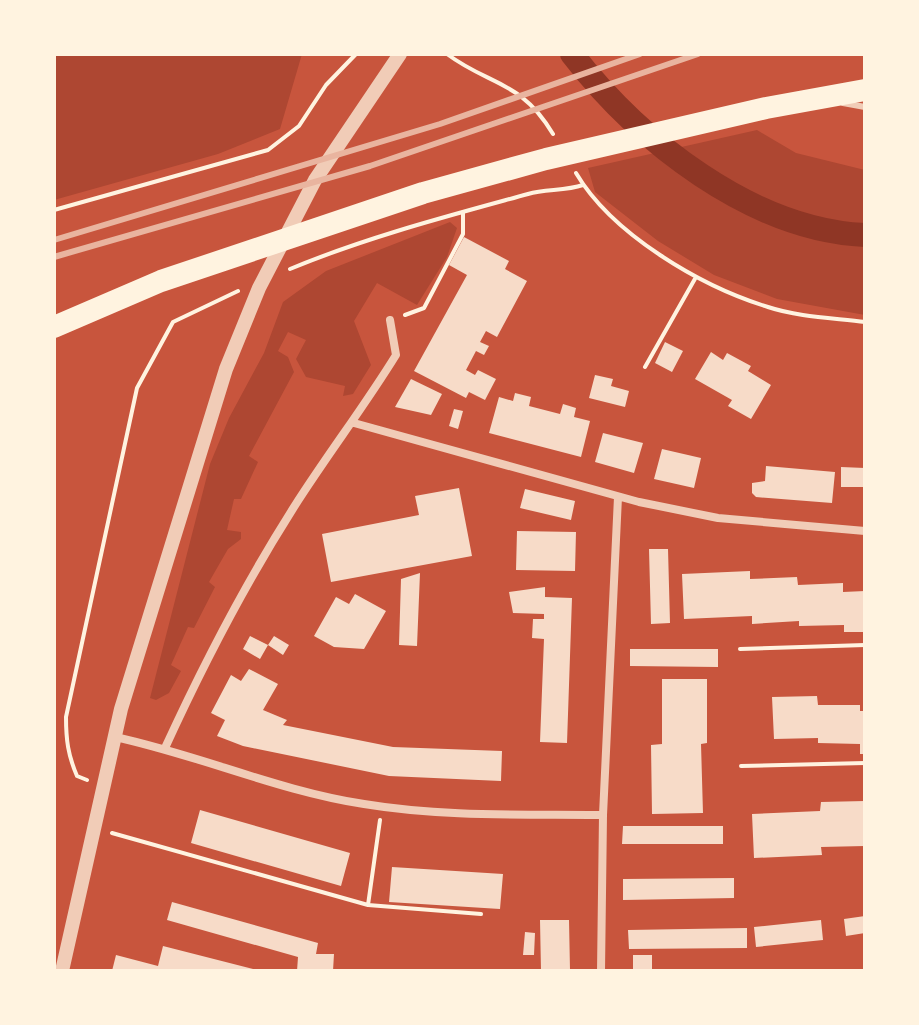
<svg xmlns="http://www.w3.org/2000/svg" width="919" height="1025" font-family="Lora,serif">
	<rect width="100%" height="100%" fill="#c8553d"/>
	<path fill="#ae4732" d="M54 54H302L280 129 218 154 54 200Z
		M757 130 796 153 865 170V315L777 299 714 275 658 241 595 192 588 168Z
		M450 222 457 228 447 257 417 305 377 283 354 321 371 365 353 394 343 396 345 386 306 377 296 359 306 340 288 332 278 351 288 357 294 372 249 456 258 462 241 499H234L227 530 241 532V539L228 549 209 582 215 587 194 628 188 627 171 665 181 671 169 693 156 700 150 698 210 464 229 418 264 353 283 302 326 271Z"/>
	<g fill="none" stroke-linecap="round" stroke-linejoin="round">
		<path stroke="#8f3625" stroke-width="24" d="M572 54C639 141 752 230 865 235"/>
	</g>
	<path fill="#f7dbc8" d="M464 237 509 261 505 269 527 281 497 337 486 331 480 342 489 346 484 355 476 351 466 370 475 375 478 370 496 379 485 400 469 392 466 398 414 371 467 275 449 265Z
		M665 342 683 351 672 372 655 363Z
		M711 352 723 360 727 353 751 366 748 371 771 385 751 419 728 406 732 400 695 379Z
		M595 375 613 379 611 386 629 391 625 407 589 398Z
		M411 379 442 394 431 415 395 407Z
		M515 393 531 397 529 406 560 414 563 404 576 408 574 417 590 421 581 457 489 433 499 397 513 401Z
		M454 409 463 411 458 429 449 426Z
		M603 433 643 443 634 473 595 462Z
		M662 449 701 458 694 488 654 479Z
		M766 466 835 472 832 503 756 497 752 493V483L765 481Z
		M841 467 865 468V487H841Z
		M459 488 472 556 331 582 322 534 419 515 415 496Z
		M525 489 575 501 571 520 520 508Z
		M517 531 576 532 575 571 516 570Z
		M649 549H668L670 623 651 624Z
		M750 571V579L797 577 798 585 843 583V592L865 591V632H844V625L799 626V621L752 624V616L684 619 682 574Z
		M420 573 417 646 399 645 401 579Z
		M545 587V597L572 598 567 743 540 742 544 639 532 638 533 619H544V614L513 613 509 592Z
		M355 594 386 611 364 649 334 647 314 636 336 597 349 604Z
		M250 636 268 645 260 659 243 649Z
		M274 636 289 645 283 655 268 645Z
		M630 649H718V667L630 666Z
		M249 669 278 684 263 710 287 720 283 725 393 747 502 751 501 781 389 776 243 746 217 736 225 720 211 713 231 675 241 681Z
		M662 679H707V743L701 744 703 813 652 814 651 745 662 744Z
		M817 696 818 705H860V711H865V754H860V744L818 743V738L774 739 772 697Z
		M865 801V846L821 847 822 855 754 858 752 814 820 811 821 802Z
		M200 810 350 853 341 886 191 843Z
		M623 826H723V844H622Z
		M392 867 503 874 500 909 389 902Z
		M734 878V898L623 900V879Z
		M172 902 318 943 316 954H334L333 971H297L298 957 167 920Z
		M865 916V933L846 936 844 919Z
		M540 920H569L570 970 541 971Z
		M821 920 823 940 756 947 754 927Z
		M747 928V948L629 949 628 930Z
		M525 932 535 933 534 955H523Z
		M163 946 257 970V971H112L116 955 158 966Z
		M633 955H652V971H633Z"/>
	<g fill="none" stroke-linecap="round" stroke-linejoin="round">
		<path stroke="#fff3e0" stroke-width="4" d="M447 54C490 86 521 80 553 134
			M576 173C612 234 700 286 768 307 798 317 834 318 865 322
			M54 210 268 150 299 126 326 85 356 54
			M290 269C367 237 448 216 528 194 546 189 565 191 583 185
			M405 315 424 308 463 234V212
			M645 367 696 277
			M740 649 865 645
			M741 766 865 763
			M87 780 77 776C68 755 66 740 66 717L137 388 173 322 238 291
			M380 820 368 905 481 914
			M112 833 368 905"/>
		<path stroke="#f1ccb7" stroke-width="6" d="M843 103 865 107"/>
		<path stroke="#f1ccb7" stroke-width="8" d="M354 423 639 502 718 518 865 531
			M115 737C199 755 279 791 364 804 442 817 524 814 603 815
			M165 748C203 665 245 584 294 507 327 455 364 407 396 355L390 320
			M601 971 603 815 618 497"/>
		<path stroke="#f1ccb7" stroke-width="14" d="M62 971 121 709 226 369 259 288 315 180 400 54"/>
		<path stroke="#fff3e0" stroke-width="22" d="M54 327 161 281 423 193 546 159 766 108 865 90"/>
		<path stroke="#e9b49f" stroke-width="6" d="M54 240 440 124 640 54
			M54 257 370 166 698 54"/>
	</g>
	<rect width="919" height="1025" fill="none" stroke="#fff3e0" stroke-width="112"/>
</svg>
